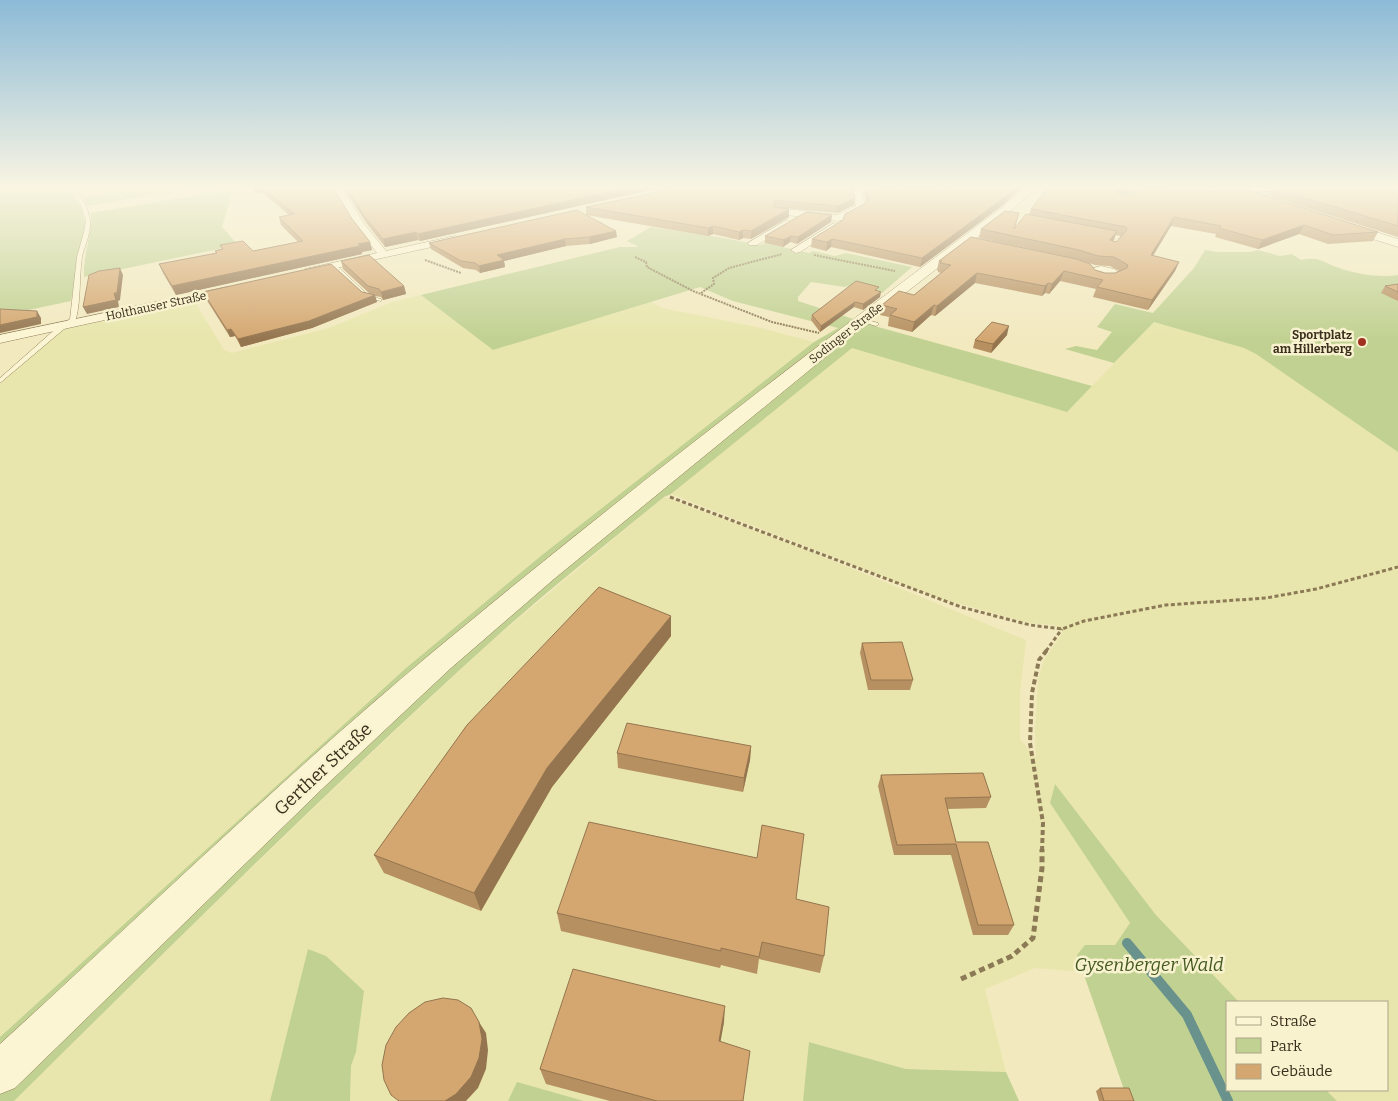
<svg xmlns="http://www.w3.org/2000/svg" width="1398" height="1101" font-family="Bitter,serif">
	<rect width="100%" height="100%" fill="#f2e9bf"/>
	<path fill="#e8e6ac" d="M72 186H157L83 198Z
		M421 295 493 350 651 302 662 308 761 328 814 342 542 555 406 668 0 1037V384L58 333 65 329 195 302 224 350 232 353 329 328 392 302Z
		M1154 322 1244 348 1256 354 1398 452V1101H1337L1326 1090H1387V1002H1239L1156 915 1055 784 1050 803 1130 923 1115 945 1077 955 1083 972 1035 968 985 989 1006 1072 906 1069 810 1042 803 1101H584L517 1083 508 1101H350L351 1066 356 1052 363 991 309 949 270 1101H14L209 909 360 764 487 645 664 497 804 549 1026 640 1020 693V739L1036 758 1035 729 1038 679 1044 660 1063 632 1054 625 1029 623 939 598 671 494 852 347 1067 412Z"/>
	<path fill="#c1d192" d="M0 186H65L81 207 85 223 71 301 0 316Z
		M157 186H202L87 206 83 198Z
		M233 189 222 227 238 245 84 277C83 255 92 235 91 213Z
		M651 227 718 237 760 245 765 243 809 253 813 251 835 256 846 253 912 267 882 293 851 285 845 287 811 282 798 297V301L878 327 1092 386 1067 412 852 348 671 494 664 497C604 546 543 594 486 646 324 793 169 948 14 1101H0V1037L406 668 542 555 814 342 838 328 733 301 700 287 493 350 421 295 620 247H639L627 241Z
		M1205 250 1217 252H1250L1258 250 1280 256 1292 254 1301 260C1319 256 1322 262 1339 268 1356 274 1380 278 1398 275V452L1256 354 1244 348 1154 322 1114 363 1065 349 1076 346 1097 350 1112 332 1097 327 1115 304 1153 313 1194 268Z
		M1055 784 1156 915 1239 1002H1227V1090H1326L1337 1101H1128L1077 955 1085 945H1115L1130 923 1050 803Z
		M308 949 326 956 364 991 356 1052 351 1066 350 1101H270Z
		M809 1042 906 1069 1006 1072 1019 1101H803Z
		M517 1082 584 1101H508Z"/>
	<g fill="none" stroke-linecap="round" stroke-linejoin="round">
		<path stroke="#69928d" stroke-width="10" d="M1127 943 1187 1015 1228 1101"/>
		<g stroke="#8c7a56" stroke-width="1">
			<path id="service" d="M67 186H71C79 195 87 204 89 216 93 230 85 244 82 257 79 278 81 299 76 319L0 383V378L52 332 70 319 77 257 84 232 86 220 80 203Z
				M332 265H336L369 296 381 299V301L365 298 332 267Z
				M861 318 878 323 879 324 876 326 859 321 858 320Z"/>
		</g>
		<g stroke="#8c7a56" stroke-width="1">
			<path id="pedestrian" d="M1201 186H1209L1222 193 1217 194Z"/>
		</g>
		<g stroke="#8c7a56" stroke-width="1">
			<path id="minor" d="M332 186H340L365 225 386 251 455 236 460 239 459 241 309 274 305 273 304 271 305 269 377 253 356 226Z
				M853 186 860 188 866 207 846 219 837 221 778 214 773 211 778 208 837 215 856 206 852 188Z
				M787 220 792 223 790 225 757 245H749L748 243Z
				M834 223 839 226 837 228 800 252 796 253 791 250Z
				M1101 266 1114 269 1123 276C1114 285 1100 281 1089 276L1087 274 1090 269ZM1101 272 1108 275 1099 273Z
				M228 287 234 290 232 292 0 343V335Z"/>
		</g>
		<g stroke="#8c7a56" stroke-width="1">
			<path id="tertiary" d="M1019 186H1030L1034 190 1012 210 867 323 554 579 451 668 322 789 15 1088 0 1094V1044C144 913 284 776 434 651 619 497 811 350 1004 206L1022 190Z
				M1345 222 1398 239V247L1341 229 1339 226Z"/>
		</g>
		<g stroke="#6e5a39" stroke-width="2">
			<path id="secondary" d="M813 186H904L907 189 901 193 818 192 814 191 812 188Z
				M1084 186H1139L1196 190 1278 186H1355L1349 190 1196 198 1090 190Z"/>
		</g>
		<path stroke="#8c7a56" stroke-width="2" stroke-dasharray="2 1" stroke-linecap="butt" d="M814 255 895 271
			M635 257 646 262 647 267 693 291 772 322 819 333
			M425 260 461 273
			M701 293 714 284 713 278 729 268 782 254"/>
		<path stroke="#8c7a56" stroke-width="3" stroke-dasharray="4 2.5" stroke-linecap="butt" d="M670 497 961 607 1030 625 1062 629 1084 621 1166 605 1266 598 1316 589 1398 567
			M1046 651 1062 629"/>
		<path stroke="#8c7a56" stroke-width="4" stroke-dasharray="5 3" stroke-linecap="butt" d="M1042 851 1043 823 1030 743 1032 693 1039 660 1047 650"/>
		<path stroke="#8c7a56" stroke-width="5" stroke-dasharray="6 4" stroke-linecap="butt" d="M961 979 1012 956 1033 938 1042 868V849"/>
		<use href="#service" fill="#fcf5d3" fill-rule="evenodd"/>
		<use href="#pedestrian" fill="#fcf5d3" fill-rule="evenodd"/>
		<use href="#minor" fill="#fcf5d3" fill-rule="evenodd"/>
		<use href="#tertiary" fill="#fcf5d3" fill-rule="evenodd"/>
		<use href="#secondary" fill="#fcf5d3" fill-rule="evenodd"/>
		<path stroke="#3a2e1c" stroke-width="1" d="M839 188 879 189
			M1123 189 1158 192
			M1240 193 1285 191"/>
	</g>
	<path fill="#b69061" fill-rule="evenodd" d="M249 186H332L352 219 370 242 372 250 362 252V254L176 295 163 273 159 264 216 253 215 251 222 249 220 245 253 251 298 242 281 225 279 217 289 215 262 192 256 193Z
		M342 186H668L420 241 418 240 385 247 367 224Z
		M1167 186H1201V188H1196Z
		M1213 186H1238L1215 187Z
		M1398 186V237L1269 196 1272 188Z
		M865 187 940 189 1019 190 1003 205 920 267 831 247 826 251 811 247 812 239 843 220 867 203 864 194Z
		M1139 187 1137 193 1138 194 1378 232 1373 241 1328 244 1299 234 1258 249 1215 237 1216 234 1171 226 1153 256 1179 262 1175 271 1148 310 1093 297 1096 289 1060 281 1049 294 1045 293 1042 296 975 283 935 316 931 315 912 332 888 326 889 317 880 315 882 305 914 295 941 273 938 272V271L937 270 939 261 1095 270 1105 273H1115L1119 271 1110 266 1095 265 1076 259 979 238 981 229H1015L1029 215 1031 209ZM1115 235 1121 236 1116 242 1113 241Z
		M654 193 854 205 837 213 784 208 789 217 751 239 743 238 739 240 713 234 708 236 586 215 617 237 590 244 566 246 504 261 505 267 480 273 476 270 463 268 431 249 429 243 586 215V207Z
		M832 215 831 222 797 244 790 242 783 247 765 243V236Z
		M341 261 404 286 406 294 383 300 381 297 375 296 377 302 312 328 241 347 235 336 230 337 206 299 203 292H362L370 294 343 269Z
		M1398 284V301L1381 293 1385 286Z
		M878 291 880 297 863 310 854 307 820 332 811 320 812 315Z
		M1007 335 991 353 973 348 975 340Z
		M671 616V636L552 787 481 911 384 873 374 855Z
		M862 643 913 680 910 690H868L860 653Z
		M751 746 750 760 743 792 618 768 617 753Z
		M881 775 991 797 986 808 947 809 956 842 1014 925 1008 935H973L951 855H894L878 786Z
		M796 899 824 956 820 973 759 959 757 974 721 965 720 968 561 931 557 913Z
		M724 1022 720 1041 743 1101H610L546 1084 540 1069Z
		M1100 1088 1134 1101H1099L1096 1091Z"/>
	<path fill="#94754f" d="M254 186H260L262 192 256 193Z
		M636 186H668L420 241 418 234Z
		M1017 186H1020L1019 190 1003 205 920 267 922 258Z
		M1132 189 1129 197 1112 199 1115 190Z
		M855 198 854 205 837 213 838 206Z
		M789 209V217L751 239V231Z
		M832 215 831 222 797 244 798 237Z
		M1174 217 1171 226 1147 265 1151 255Z
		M1304 225 1299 234 1258 249 1262 240Z
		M713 226V234L708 236V228Z
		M743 230V238L739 240V232Z
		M616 231 617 237 590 244 589 237Z
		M1117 231 1114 240 1107 249 1110 240Z
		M416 232 418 240 385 247 383 239Z
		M791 236 790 242 783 247 784 240Z
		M565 239 566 246 504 261 505 267 480 273 479 266 497 255Z
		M832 239 831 247 826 251 827 242Z
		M370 242 372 250 362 252V254L176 295 172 286Z
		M1179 262 1175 271 1148 310 1152 300Z
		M120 268 123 275 120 300 118 301 119 307 87 314 83 307Z
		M1064 271 1060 281 1049 294 1052 284Z
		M977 273 975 283 935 316 937 306Z
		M1048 283 1045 293 1042 296 1045 286Z
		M404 286 406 294 383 300 381 292Z
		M881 292 880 297 863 310V304Z
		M375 295 377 302 312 328 241 347 238 339Z
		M855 302 854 307 820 332 821 326Z
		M934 305 931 315 912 332 914 322Z
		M37 311 41 318V324L0 333V325Z
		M1009 326 1007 335 991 353 993 344Z
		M231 329 235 336 230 337 227 330Z
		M671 616V636L552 787 481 911 474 893 547 768Z
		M751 746 750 760 743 792 744 778Z
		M725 1006 724 1022 718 1056 719 1041Z
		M479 1022 486 1033 488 1050 486 1069 478 1088 466 1101H445Z"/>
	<path fill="#d4a771" stroke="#94754f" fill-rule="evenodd" d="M261 186H332L352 219 370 242 358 244 360 246 172 286 159 264 217 253 215 251 223 249 220 245 243 241 253 251 303 241 279 217 294 214Z
		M345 186H636L418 234 416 232 383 239 364 216Z
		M675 186H809L852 187 855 198 838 206 774 200V207L789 209 751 231 743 230 739 232 713 226 708 228 586 207 654 193Z
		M984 186H1017L1005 197 922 258 832 239 827 242 812 239 843 220 845 214 866 203 869 199 865 187 940 189Z
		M1049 186H1125L1139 187 1136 192 1138 194 1141 193 1146 188 1199 192 1244 189 1378 232 1333 235 1304 225 1262 240 1219 228 1221 226 1174 217 1151 255 1179 262 1152 300 1097 287 1103 280 1064 271 1052 284 1048 283 1045 286 977 273 937 306 934 305 914 322 890 315 897 309 882 305 899 291 914 295 951 265 940 263 942 261H939L971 237 1076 259 1090 264 1095 270 1105 273H1115L1127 268 1128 265 1114 257 1098 256 1079 250 981 229 1005 211 1019 213 1014 229 1026 214 1117 231 1110 240 1116 242 1127 230 1126 227 1031 209ZM1132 189 1136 191 1134 194H1118L1115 190Z
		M1307 186H1398V226L1272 188Z
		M577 210 616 231 589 237 565 239 497 255 504 260 479 266 475 263 461 261 429 243Z
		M806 212 832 215 798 237 791 236 784 240 765 236Z
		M369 255 404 286 381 292 379 289 368 286 341 261Z
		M331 264 362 292 375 295 309 321 238 339 231 329 227 330 203 292Z
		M120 268 117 293H114L116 300 83 307 89 275 99 271Z
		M856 281 879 287 875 290 881 292 863 304 855 302 821 326 812 315Z
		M1398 284V292L1385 286Z
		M0 309 37 311V317L0 325Z
		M992 322 1009 326 993 344 975 340Z
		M599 587 671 616 547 768 474 893 374 855 467 725Z
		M902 642 913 680H871L862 643Z
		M627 723 751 746 744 778 617 753Z
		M983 773 991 797 945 798 948 811 956 842H988L1014 925H978L956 844 897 845 881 775Z
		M589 822 757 858 762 825 804 834 796 899 829 907 824 956 762 942 759 957 721 948V951L557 913Z
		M573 969 725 1006 719 1041 750 1051 743 1101H657L540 1069Z
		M443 998 458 1000 471 1008 479 1022 482 1039 479 1058 471 1077 456 1094 445 1101H399L391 1095 384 1080 382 1065 386 1045 396 1027 409 1013 425 1002Z
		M1100 1088H1129L1134 1101H1104Z"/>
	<linearGradient id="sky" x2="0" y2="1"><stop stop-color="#8cbad7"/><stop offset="0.55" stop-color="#f9f5e2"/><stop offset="1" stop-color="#f9f5e2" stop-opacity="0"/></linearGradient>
	<rect width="1398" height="340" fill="url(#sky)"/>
	<circle fill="#a13020" stroke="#f8f2cf" stroke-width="2" cx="1362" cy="342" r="5"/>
	<g text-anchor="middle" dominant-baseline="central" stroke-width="5" stroke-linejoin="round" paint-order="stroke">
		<g font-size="12" fill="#3a2e1c" stroke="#f8f2cf">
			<text transform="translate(156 306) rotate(-12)">Holthauser Straße</text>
			<text transform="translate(846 333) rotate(-38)">Sodinger Straße</text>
		</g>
		<g font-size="12" font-weight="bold" fill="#3a2e1c" stroke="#f8f2cf" text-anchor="end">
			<text x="1352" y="335">Sportplatz<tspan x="1352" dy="14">am Hillerberg</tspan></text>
		</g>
		<g font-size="18" fill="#3a2e1c" stroke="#f8f2cf">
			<text transform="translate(323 769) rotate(-43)">Gerther Straße</text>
		</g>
		<g font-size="18" font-style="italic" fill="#435920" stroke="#f8f2cf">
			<text x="1149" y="965">Gysenberger Wald</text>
		</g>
	</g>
	<rect x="1226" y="1001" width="162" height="90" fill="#f8f2cf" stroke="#aca487"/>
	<rect x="1236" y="1017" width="25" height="8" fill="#fcf5d3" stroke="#aca487"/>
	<text x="1270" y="1026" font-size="15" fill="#3a2e1c">Straße</text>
	<rect x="1236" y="1038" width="25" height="15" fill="#c1d192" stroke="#aca487"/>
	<text x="1270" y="1051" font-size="15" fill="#3a2e1c">Park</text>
	<rect x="1236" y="1064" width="25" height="15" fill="#d4a771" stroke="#aca487"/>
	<text x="1270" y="1076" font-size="15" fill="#3a2e1c">Gebäude</text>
</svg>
